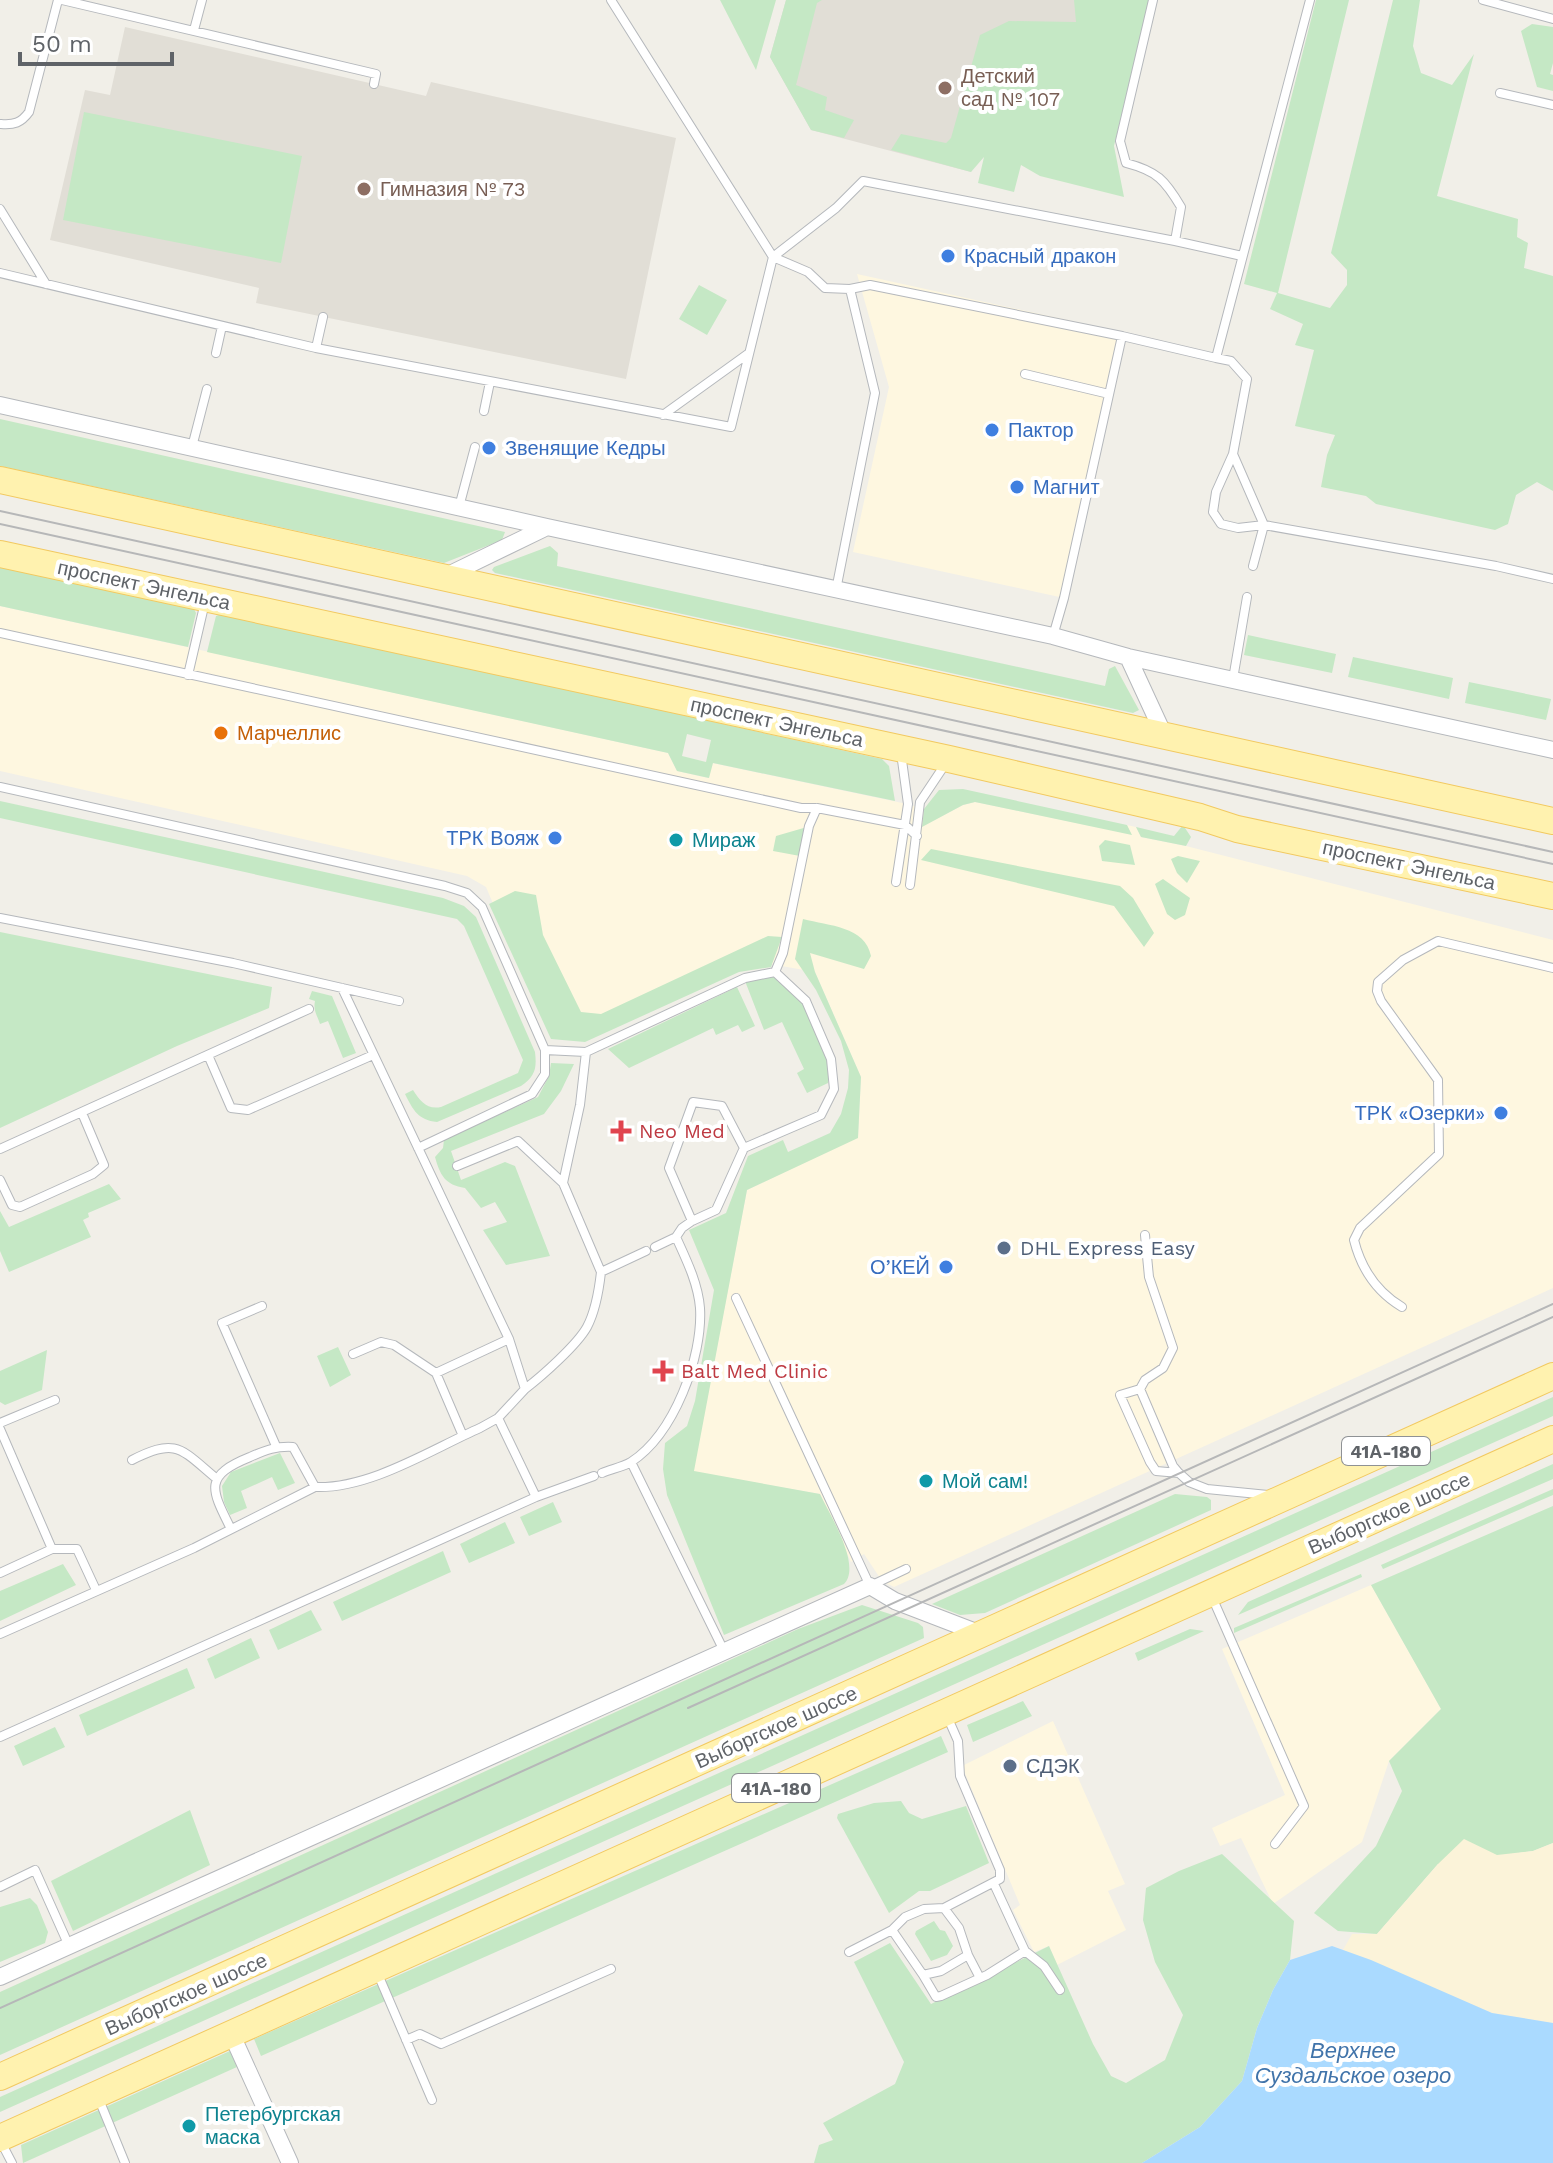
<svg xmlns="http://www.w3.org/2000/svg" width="1553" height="2163" font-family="'Work Sans',sans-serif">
	<rect width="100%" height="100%" fill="#f1efe8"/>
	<path fill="#fef7e0" d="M857 274 1122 332 1064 598 853 552 889 387Z
		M0 606 668 753 677 771 708 778 712 763 907 804 924 809 923 826 963 805 975 802 1131 834 1127 825 1136 827 1141 837 1186 846 1553 940V1288L894 1587 882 1581 864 1554 851 1562 820 1494 693 1472 747 1190 858 1137 861 1077 815 972 748 960 601 1031 528 986 486 887 467 876 0 771Z
		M1371 1585 1441 1709 1389 1761 1362 1842 1273 1904 1241 1838 1220 1846 1212 1828 1285 1795 1222 1649Z
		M1053 1721 1125 1884 1108 1891 1126 1930 1057 1965 1049 1946 1034 1952 1013 1910 1020 1905 962 1766Z"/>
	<path fill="#e1ded6" d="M786 0H1123L987 119 971 172 811 130 770 57Z
		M125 27 426 96 431 82 676 138 626 379 256 303 259 288 50 240 85 90 110 95Z"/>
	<path fill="#c5e8c5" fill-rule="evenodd" d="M720 0H776L756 70Z
		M786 0H822L817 3 796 85 827 97 825 110 854 120 844 138 811 130 770 57Z
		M1074 0H1149L1114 146 1124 197 1040 176 1021 165 1014 192 978 183 984 157 971 172 891 150 901 134 946 143 951 138 980 35 1009 21 1076 22Z
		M1316 0H1349L1278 293 1330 308 1347 285V270L1331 253 1393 0H1420L1413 46 1421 73 1452 85 1474 54 1437 196 1518 219 1517 237 1528 243 1524 268 1553 276V491L1537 482 1516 495 1508 524 1495 530 1376 504 1366 496 1321 487 1327 455 1335 435 1295 426 1314 350 1295 345 1303 324 1270 309 1277 293 1244 284Z
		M1532 24 1553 27V63L1550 74 1553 75V91L1537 87 1521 31Z
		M84 112 302 156 281 263 63 220Z
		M699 285 727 300 707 335 679 319Z
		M0 419 505 532 502 540 444 563 0 466Z
		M550 546 558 553 557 566 1105 686 1109 669 1115 666 1139 710 1133 713 495 573 492 570 494 567Z
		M0 566 193 607 196 613 188 647 0 606Z
		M222 614 882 759 889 766 895 801 713 763 709 778 677 771 668 753 207 652 216 616ZM687 734 711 740 706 762 682 756Z
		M1248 635 1336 654 1332 673 1244 655Z
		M1353 657 1453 678 1449 699 1348 677Z
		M1469 682 1551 699 1546 720 1465 703Z
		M963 789 1127 825 1132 835 975 802 963 805 922 827 924 809 939 790Z
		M0 801 443 898 464 906 476 917 535 1052C537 1069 535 1076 521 1086L437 1122C418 1120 413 1110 405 1094L413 1090C420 1101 427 1110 441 1107L518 1073 523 1060 464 926 457 919 0 818Z
		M1183 825 1191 837 1186 846 1141 837 1136 827 1174 836Z
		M807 827 800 856 773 851 776 836Z
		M1105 840 1130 845 1135 865 1102 861 1099 846Z
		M931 849 1120 886 1133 898 1154 933 1144 947 1114 906 921 860Z
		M1178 856 1200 861 1187 883 1177 873 1171 859Z
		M1163 879 1190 898 1185 915 1175 920 1167 914 1155 884Z
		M515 891 536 895 543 935 581 1012 601 1014 768 936 782 937 771 967 739 972 585 1042 551 1039 489 904Z
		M803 919C829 926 865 926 871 956L864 969 810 953 815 972 861 1077 858 1138 747 1190 694 1471 820 1494C830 1515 862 1566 844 1584L724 1635 667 1495 663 1469 665 1443 687 1426 695 1401 714 1290 689 1230 726 1213 748 1156 783 1140 788 1152 830 1133 841 1114 848 1088 849 1070 841 1041 816 990 795 959Z
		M0 932 272 987 269 1008 177 1046 0 1128Z
		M774 975 804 1003 828 1059V1083L807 1093 797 1073 804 1069 782 1022 764 1030 745 981Z
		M737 987 755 1026 742 1032 738 1025 716 1035 713 1028 629 1068 608 1049Z
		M312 991 332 996 356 1053 343 1058 328 1021 320 1024C317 1015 313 1010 315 1001L309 999Z
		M551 1063 574 1064 561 1091 544 1114 451 1151 461 1180 505 1162 515 1166 550 1256 506 1265 483 1230 507 1222 495 1202 481 1208 465 1188C445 1185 440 1175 435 1157L443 1148 444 1140 538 1097 549 1076Z
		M109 1184 121 1199 88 1213 89 1217 83 1220 91 1237 9 1272 0 1251V1211L9 1227Z
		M338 1347 351 1375 330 1387 317 1356Z
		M47 1350 42 1390 5 1405 0 1402V1371Z
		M1553 1397V1416L0 2112V2097Z
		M280 1453 295 1483 278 1490 272 1477 241 1491 247 1508 230 1515 224 1502 222 1486 231 1472Z
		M1553 1464V1479L1238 1615 1248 1602Z
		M1553 1489V1495L1383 1569 1381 1565Z
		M1175 1494 1207 1497 1211 1500V1510L985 1613 960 1615 932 1604Z
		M553 1502 562 1522 529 1536 520 1517Z
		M1553 1506V1843L1533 1851 1438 1864 1377 1934 1338 1931 1314 1913 1376 1846 1402 1791 1389 1761 1441 1709 1371 1585Z
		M505 1522 515 1543 469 1563 460 1544Z
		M443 1551 451 1572 342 1621 333 1602Z
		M63 1564 76 1585 0 1621V1591Z
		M1361 1574 1362 1577 1234 1633V1628Z
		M862 1605 918 1623 923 1627 924 1638 0 2055V1992L798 1629Z
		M311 1610 322 1630 278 1650 269 1630Z
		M1190 1629 1204 1631 1138 1661 1135 1653Z
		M251 1638 260 1658 215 1679 207 1659Z
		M187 1668 195 1688 87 1736 79 1715Z
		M1023 1701 1032 1716 973 1742 967 1725Z
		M55 1727 65 1747 23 1766 14 1746Z
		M941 1736 948 1752 261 2056 254 2039Z
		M901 1801 909 1813 922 1819 966 1806 989 1863 930 1891H919L889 1913 837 1818 838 1814 874 1803Z
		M190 1810 210 1865 73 1931 51 1881Z
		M1222 1854 1294 1921 1290 1960 1273 1990 1257 2028 1242 2081 1200 2127 1142 2163H814L819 2145 833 2140 823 2123 895 2084 904 2062 854 1962 890 1943 931 2004 1049 1946 1093 2044 1111 2076 1126 2083 1165 2060 1183 2015 1155 1962 1143 1920 1146 1888 1179 1871Z
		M30 1898 37 1905 48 1932 45 1943 0 1962V1907Z
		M934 1921 940 1930 945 1931 953 1946 947 1955 931 1961 915 1934 916 1931Z
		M230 2051 237 2067 23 2163 21 2145Z"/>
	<path fill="#fbf3d9" d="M1464 1839 1497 1855 1533 1851 1553 1843V2023L1492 2013 1343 1950 1352 1934H1377L1438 1864Z"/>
	<path fill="#aadaff" d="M1332 1946 1371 1960 1492 2013 1553 2023V2163H1142L1200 2127 1242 2081 1257 2028 1273 1990 1290 1960Z"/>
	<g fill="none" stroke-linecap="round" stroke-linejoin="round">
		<g stroke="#b5b8bc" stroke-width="10">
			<path id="service" d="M62 0 376 74 374 84
				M611 0 773 257 808 272 825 288 850 289 875 393 836 590
				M1153 0 1120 141 1126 163C1157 171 1165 180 1181 207L1175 241 1242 256
				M1483 0 1553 19
				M194 30 202 0
				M1500 93 1553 105
				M1 124C14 125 21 123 29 112L58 0
				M0 209 46 284
				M0 273 316 348 731 427 773 257 836 208 863 181 1175 241
				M850 289 870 285 1122 336 1216 358
				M316 348 323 317
				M216 353 222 326
				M1025 374 1109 394
				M484 411 490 382
				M663 415 749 353
				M192 447 207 389
				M1233 454 1216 492 1213 512 1221 524 1238 528 1264 525 1496 566 1553 579
				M459 507 475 447
				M1253 566 1264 525 1233 454 1247 379 1231 361 1216 358 1310 0
				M0 633 801 808H817L905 825 917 836
				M1053 636 1064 598 1122 336
				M188 675 205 602
				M1233 679 1247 597
				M0 787 445 886 467 893 482 907 545 1050V1074L532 1094 418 1148
				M896 882 908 804 901 753
				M910 885 920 802 946 763
				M0 918 233 963 399 1001
				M775 972 783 953 809 826 817 808
				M545 1050 586 1052 745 978 775 972
				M208 1055 231 1108 248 1110 373 1055
				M0 1149 309 1009
				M457 1166 518 1141 563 1183
				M0 1180 12 1205 20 1207 93 1174 104 1165 82 1113
				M692 1221 669 1168 693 1102 722 1106 744 1148
				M1145 1235 1149 1277 1173 1348 1163 1368 1145 1380 1140 1389 1120 1395 1150 1462 1156 1471 1179 1473 1189 1482 1207 1489 1268 1495
				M655 1247 676 1237 682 1228 692 1221 716 1210 744 1148 821 1115 834 1089 831 1059 806 1001 775 972
				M601 1272 646 1251
				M736 1298 870 1586 906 1569
				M262 1306 222 1323 276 1446
				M1402 1307C1377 1292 1361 1268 1354 1240L1360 1228 1439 1154 1438 1080 1381 1001 1377 991 1378 982 1403 960 1438 941 1553 968
				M353 1354 381 1342 394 1345 436 1373 463 1436
				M436 1373 509 1339
				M525 1389C542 1376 577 1345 587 1327 596 1310 599 1290 601 1272L563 1183 580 1105 586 1052
				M1140 1389 1173 1466 1178 1472
				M498 1418 536 1497
				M0 1423 55 1400
				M0 1429 52 1549
				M132 1460C177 1437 181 1449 217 1479
				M631 1462 724 1651
				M602 1473C611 1469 623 1467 631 1462 674 1434 703 1357 700 1308 698 1283 686 1259 676 1237
				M231 1529C211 1489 203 1476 250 1457 266 1450 276 1446 293 1447L315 1487
				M0 1573 52 1549H77L96 1590
				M1212 1597 1304 1806 1275 1844
				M0 1634 194 1548 315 1487C370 1489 430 1450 480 1428L498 1418 525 1389 509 1339 342 988
				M0 1737 536 1497 594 1476
				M994 1884 1025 1951 1044 1966 1060 1990
				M0 1887 35 1870 69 1946
				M944 1908 1000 1879V1870L960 1776 958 1741 947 1716
				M849 1952 892 1930 905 1917 924 1909 944 1908 959 1928 968 1955 941 1971 923 1975 892 1930
				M968 1955 980 1978
				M377 1972 432 2100
				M923 1975 936 1997 941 1996 987 1975 1025 1951
				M406 2040 420 2034 441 2044 611 1969
				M98 2097 125 2163
				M1 2142 12 2163"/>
		</g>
		<g stroke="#b5b8bc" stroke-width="18">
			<path id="minor" d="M0 405 547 527 1053 636 1128 657 1553 750
				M444 577 547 527
				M1128 657 1164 735
				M0 1977 870 1586 895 1601 981 1634
				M231 2033 290 2163"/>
		</g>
		<g stroke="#f2c960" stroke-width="28">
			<path id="primary" d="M0 480 1553 821
				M0 554 949 759 1200 817 1237 829 1553 896
				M0 2077 1553 1376
				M0 2138 1553 1439"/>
		</g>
		<use href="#service" stroke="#fff" stroke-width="8"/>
		<use href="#minor" stroke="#fff" stroke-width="16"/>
		<use href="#primary" stroke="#fff2af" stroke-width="26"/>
		<path stroke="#b6b7b8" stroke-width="2" d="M0 511 1553 852
			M0 524 1553 864
			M688 1708 1553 1317
			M0 2008 1553 1304"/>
	</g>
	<g fill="#8d6e63" stroke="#fff" stroke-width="3">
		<circle cx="945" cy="88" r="8"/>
		<circle cx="364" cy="189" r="8"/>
	</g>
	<g fill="#3f7fe0" stroke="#fff" stroke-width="3">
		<circle cx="948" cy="256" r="8"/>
		<circle cx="992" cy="430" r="8"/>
		<circle cx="489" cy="448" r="8"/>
		<circle cx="1017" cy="487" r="8"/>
		<circle cx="555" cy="838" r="8"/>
		<circle cx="1501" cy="1113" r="8"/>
		<circle cx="946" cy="1267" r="8"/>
	</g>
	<circle fill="#e8710a" stroke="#fff" stroke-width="3" cx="221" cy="733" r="8"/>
	<g fill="#0f9aa8" stroke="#fff" stroke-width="3">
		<circle cx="676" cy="840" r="8"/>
		<circle cx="926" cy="1481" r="8"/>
		<circle cx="189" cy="2126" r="8"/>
	</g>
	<g fill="#e0444e" stroke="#fff" stroke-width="3">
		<path d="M617 1119h8v8h8v8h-8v8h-8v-8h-8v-8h8z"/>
		<path d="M659 1359h8v8h8v8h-8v8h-8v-8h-8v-8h8z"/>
	</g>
	<g fill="#5c6f8a" stroke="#fff" stroke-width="3">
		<circle cx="1004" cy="1248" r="8"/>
		<circle cx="1010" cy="1766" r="8"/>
	</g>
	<g text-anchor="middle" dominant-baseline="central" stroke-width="8" stroke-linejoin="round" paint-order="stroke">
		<g fill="#fff" stroke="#8f9295" stroke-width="2">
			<rect x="1342" y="1437" width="88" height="28" rx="6"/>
			<rect x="732" y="1774" width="88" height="28" rx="6"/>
		</g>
		<g font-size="18" font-weight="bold" fill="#5f6368">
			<text x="1386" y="1451">41А-180</text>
			<text x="776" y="1788">41А-180</text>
		</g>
		<g font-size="20" fill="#785e54" stroke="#fff" text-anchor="start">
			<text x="961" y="76">Детский<tspan x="961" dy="23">сад № 107</tspan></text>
			<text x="380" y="189">Гимназия № 73</text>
		</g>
		<g font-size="20" fill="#366cbe" stroke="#fff" text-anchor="start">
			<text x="964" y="256">Красный дракон</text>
			<text x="1008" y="430">Пактор</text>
			<text x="505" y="448">Звенящие Кедры</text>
			<text x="1033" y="487">Магнит</text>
			<text x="539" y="838" text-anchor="end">ТРК Вояж</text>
			<text x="1485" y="1113" text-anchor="end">ТРК «Озерки»</text>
			<text x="930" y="1267" text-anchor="end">О’КЕЙ</text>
		</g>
		<g font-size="20" fill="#5f6368" stroke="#fff">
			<text transform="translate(144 585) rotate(12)">проспект Энгельса</text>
			<text transform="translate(777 722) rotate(12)">проспект Энгельса</text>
			<text transform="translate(1409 865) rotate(12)">проспект Энгельса</text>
			<text transform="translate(1389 1513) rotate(-24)">Выборгское шоссе</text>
			<text transform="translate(776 1727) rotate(-24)">Выборгское шоссе</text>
			<text transform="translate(186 1994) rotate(-24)">Выборгское шоссе</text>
		</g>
		<g font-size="20" fill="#c56008" stroke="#fff" text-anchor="start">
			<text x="237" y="733">Марчеллис</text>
		</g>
		<g font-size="20" fill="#0d838f" stroke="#fff" text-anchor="start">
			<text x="692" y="840">Мираж</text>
			<text x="942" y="1481">Мой сам!</text>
			<text x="205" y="2114">Петербургская<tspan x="205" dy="23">маска</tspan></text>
		</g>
		<g font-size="20" fill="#be3a42" stroke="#fff" text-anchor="start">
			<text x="639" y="1131">Neo Med</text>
			<text x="681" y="1371">Balt Med Clinic</text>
		</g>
		<g font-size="20" fill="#4e5e75" stroke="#fff" text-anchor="start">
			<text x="1020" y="1248">DHL Express Easy</text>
			<text x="1026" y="1766">СДЭК</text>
		</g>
		<g font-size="22" font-style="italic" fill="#4174aa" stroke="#fff">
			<text x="1353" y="2050">Верхнее<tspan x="1353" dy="25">Суздальское озеро</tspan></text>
		</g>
	</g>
	<path d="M20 52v12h152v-12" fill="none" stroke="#5f6368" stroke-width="4"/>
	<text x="32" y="52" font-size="24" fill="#5f6368" stroke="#ffffff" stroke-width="6" paint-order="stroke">50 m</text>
</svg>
